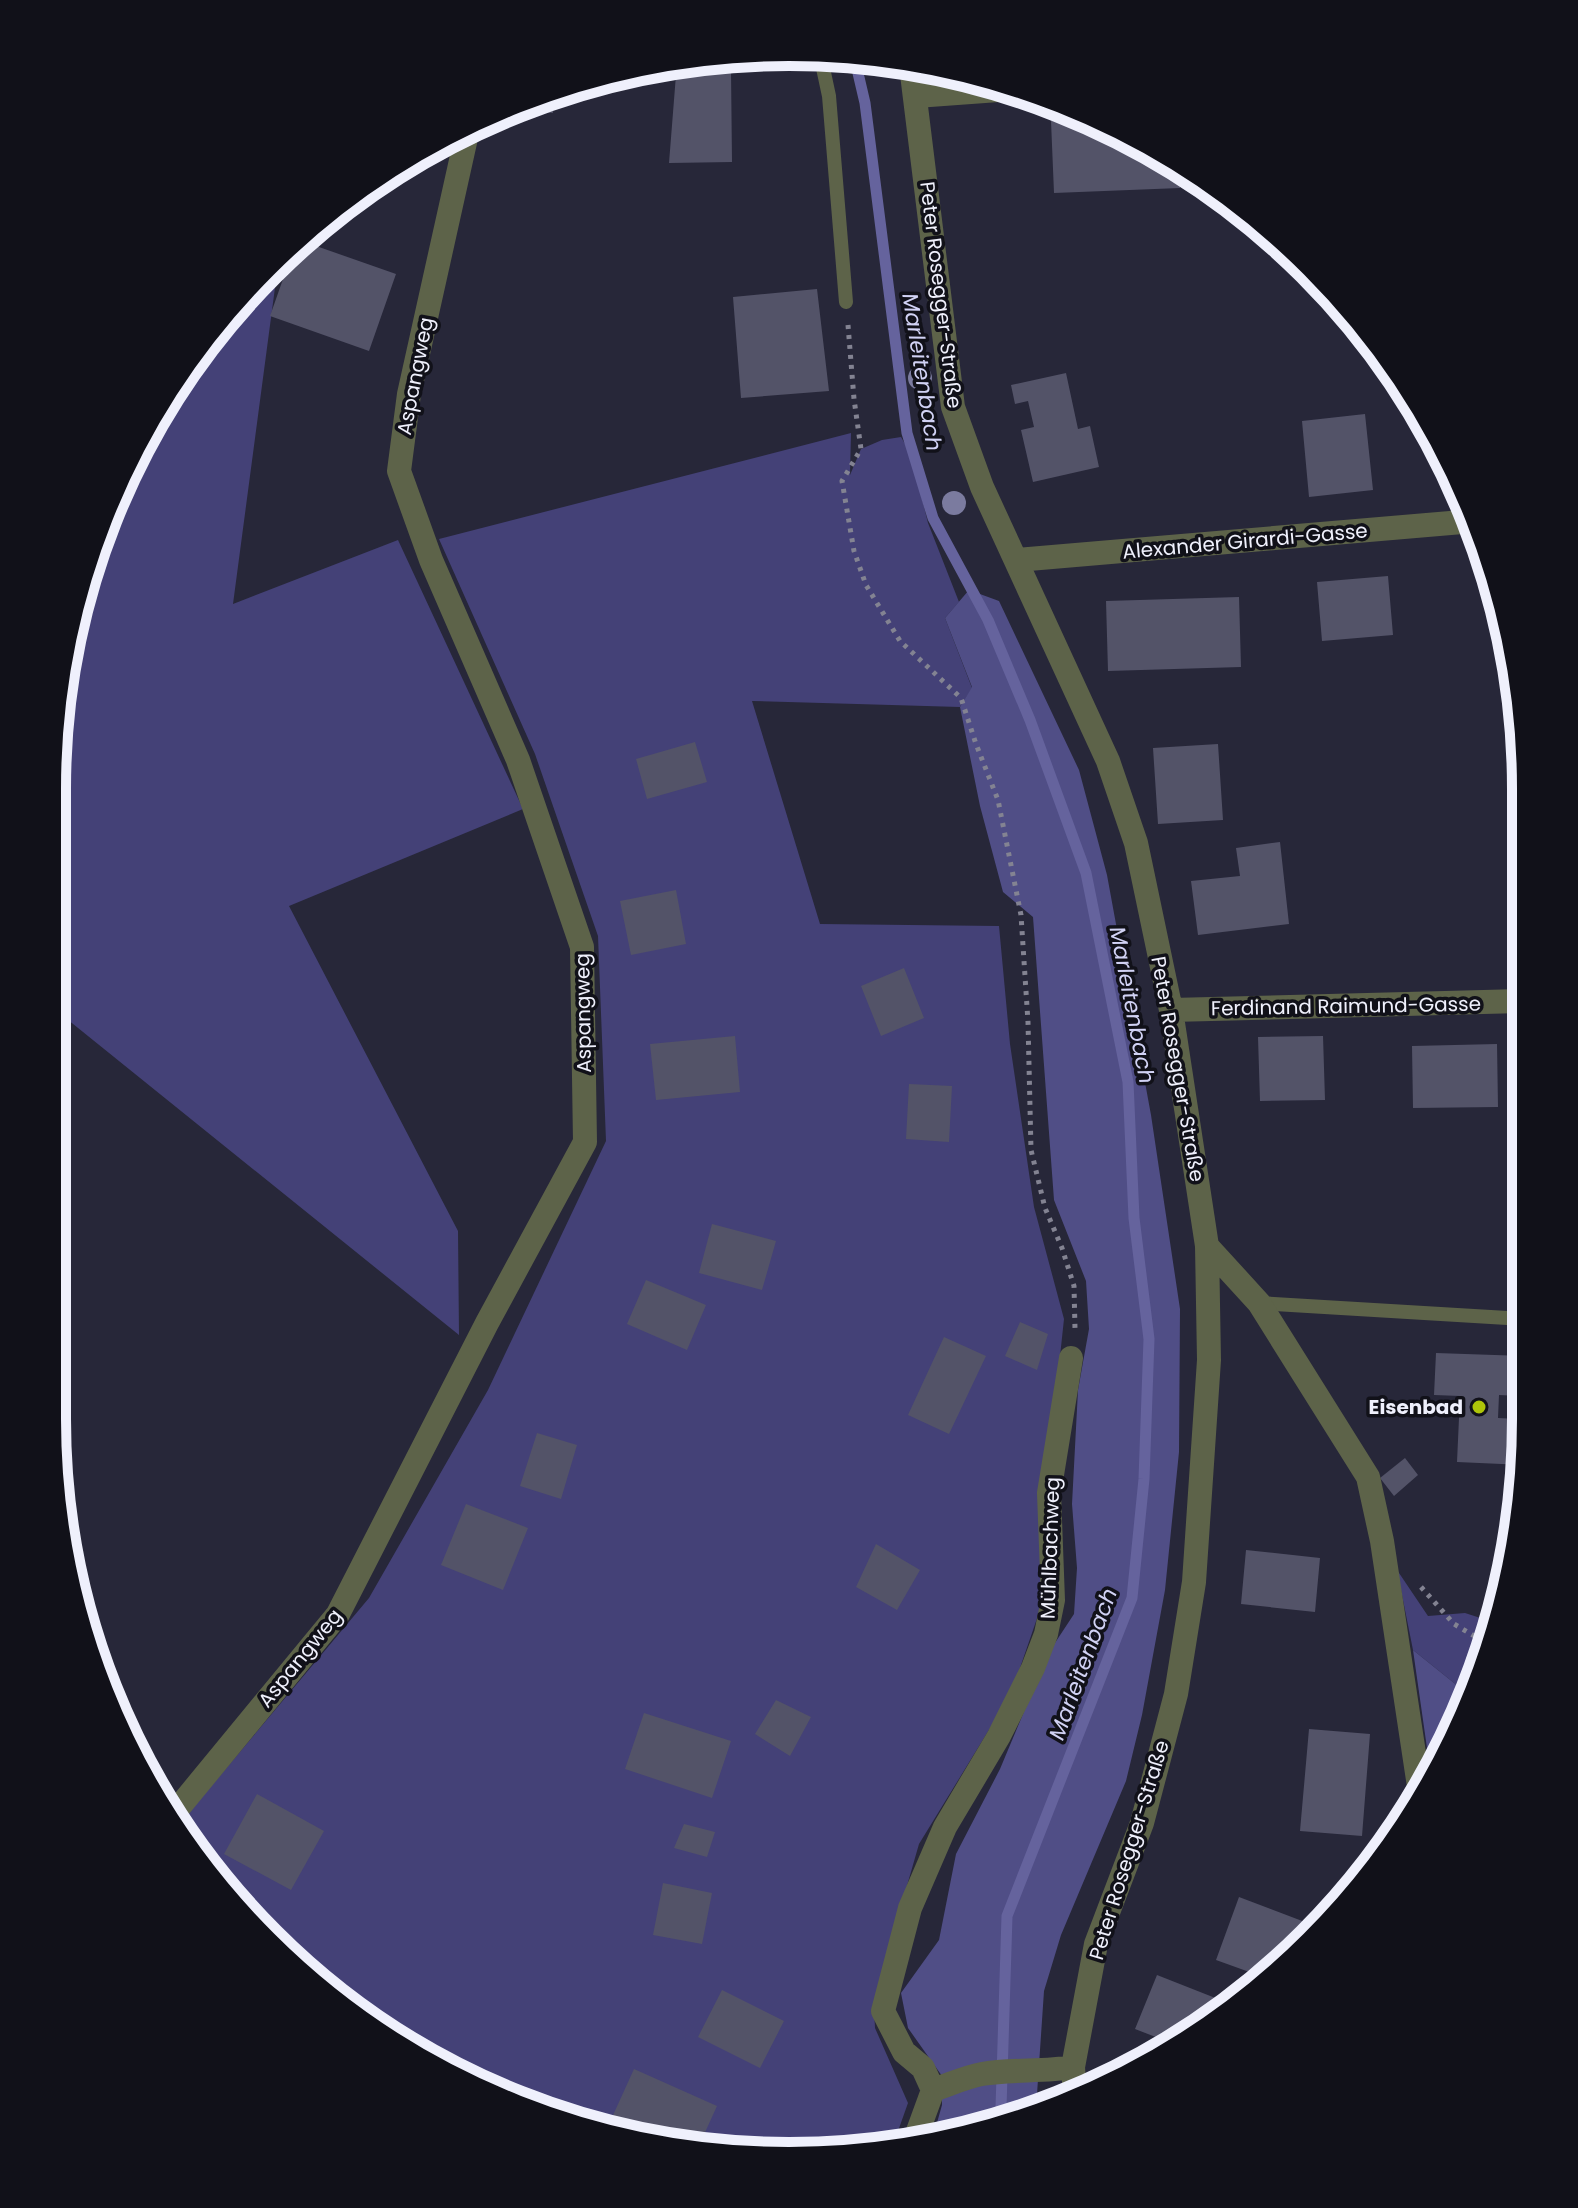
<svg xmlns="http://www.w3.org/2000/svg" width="1578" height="2208" font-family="Poppins,sans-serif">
	<rect width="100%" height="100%" fill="#272739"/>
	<path fill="#444177" d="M278 265 233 604 398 540 523 809 289 906 458 1231 459 1335 52 1007V789L66 645 151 420Z
		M851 433 850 475 861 449 882 440 901 437 911 454 928 523 959 602 945 618 972 688 960 707 752 701 820 924 999 926 1010 1044 1034 1207 1064 1319 1042 1524 1043 1601 1011 1694 919 1844 887 1955 874 2009 875 2028 908 2103 892 2148 885 2150H692L463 2080 303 1973 176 1828 369 1598 488 1390 606 1141 598 936 535 754 439 539Z
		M1397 1570 1428 1616 1465 1613 1496 1623 1469 1695 1413 1650Z"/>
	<path fill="#504e86" d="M969 590 999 601 1079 770 1107 875 1151 1115 1180 1309 1179 1452 1165 1590 1142 1715 1126 1781 1061 1935 1044 1991 1036 2109 933 2137 942 2105V2076L908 2028 901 1993 939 1940 956 1854 1000 1769 1049 1652 1074 1614 1077 1568 1072 1504 1078 1390 1089 1329 1086 1281 1054 1200 1033 917 1003 892 980 806 960 707 972 687 945 618Z
		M1413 1650 1469 1695 1450 1745 1431 1776Z"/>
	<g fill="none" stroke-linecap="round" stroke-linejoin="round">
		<path stroke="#65639d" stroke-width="11" d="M854 56 865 103 907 433 933 518 988 620 1030 720 1086 873 1128 1082 1134 1218 1149 1339 1144 1479 1132 1598 1007 1916 1001 2108 996 2120"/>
	</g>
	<path fill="#535368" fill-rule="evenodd" d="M795 55 798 67 731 70 732 162 669 163 677 62 693 58Z
		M555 90 553 113 512 109 553 91Z
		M1092 119 1115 128 1179 168 1180 188 1054 193 1051 121Z
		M299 240 396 274 369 351 270 316 295 245Z
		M817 289 829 391 741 398 733 297Z
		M1066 373 1078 429 1090 426 1099 467 1033 482 1021 430 1034 427 1028 401 1015 404 1011 385Z
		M1365 414 1373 490 1309 497 1302 421Z
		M1388 576 1393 635 1322 641 1317 582Z
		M1239 597 1241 667 1108 671 1106 601Z
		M695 742 707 782 647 799 636 759Z
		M1218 744 1223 820 1158 824 1153 748Z
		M1280 842 1289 924 1198 935 1191 881 1240 876 1236 848Z
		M676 890 686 944 631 955 620 901Z
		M904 968 924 1018 881 1036 861 986Z
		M735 1036 740 1092 656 1100 650 1044Z
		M1323 1036 1325 1100 1260 1101 1258 1037Z
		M1497 1044 1498 1107 1413 1108 1412 1046Z
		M909 1084 952 1086 949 1142 906 1139Z
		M712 1224 776 1241 762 1290 699 1273Z
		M646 1280 706 1305 687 1350 627 1324Z
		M1020 1322 1048 1334 1037 1370 1005 1356Z
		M944 1337 986 1356 949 1434 908 1415Z
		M1436 1353 1524 1356V1465L1457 1462 1460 1396 1434 1395ZM1499 1395 1519 1396 1518 1419 1498 1418Z
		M537 1433 577 1445 561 1499 520 1486Z
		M1405 1458 1418 1475 1394 1496 1380 1478Z
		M466 1504 528 1528 503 1590 441 1565Z
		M876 1544 920 1570 897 1610 856 1587Z
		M1246 1550 1320 1558 1315 1612 1241 1604Z
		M776 1700 811 1717 790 1756 755 1734Z
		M644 1713 731 1741 712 1798 625 1769Z
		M1309 1729 1370 1734 1362 1836 1300 1831Z
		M257 1794 324 1831 291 1890 224 1854Z
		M684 1824 715 1832 707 1857 674 1848Z
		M663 1883 712 1893 702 1944 653 1935Z
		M1239 1897 1318 1927 1275 1973 1266 1978 1216 1960Z
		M1157 1975 1223 2001 1221 2007 1166 2041 1135 2029Z
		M722 1990 784 2021 760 2068 698 2037Z
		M634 2069 717 2106 697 2150 609 2124Z"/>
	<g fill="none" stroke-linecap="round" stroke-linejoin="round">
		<path stroke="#838392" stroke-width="5" stroke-dasharray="4 6" stroke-linecap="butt" d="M848 325 854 399 861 449 842 481 854 551 866 585 900 641 961 698 976 744 998 800 1021 915 1028 1022 1031 1150 1045 1208 1062 1248 1074 1286 1075 1329
			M1421 1587 1454 1624 1488 1644"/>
		<path stroke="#5d6349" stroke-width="14" d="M820 54 829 96 846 302
			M1259 1303 1524 1319"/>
		<path stroke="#5d6349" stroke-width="24" d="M911 66 953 407 982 487 1108 761 1136 843 1171 1010 1207 1246 1209 1360 1194 1582 1176 1694 1142 1823 1096 1944 1073 2067 1075 2097
			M916 96 1012 89
			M1017 560 1474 521
			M1171 1010 1522 1001
			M1207 1246 1259 1303 1368 1477 1382 1541 1420 1793
			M171 1817 338 1614 487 1323 585 1142 582 947 518 760 431 560 399 471 409 394 468 129
			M933 2090C949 2085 965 2077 982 2074 1012 2069 1043 2072 1073 2067
			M914 2142 933 2090 923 2068 904 2052 883 2011 910 1908 945 1827 999 1736 1033 1668 1046 1634 1053 1600 1049 1493 1071 1358"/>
	</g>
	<g fill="#7b7b9f">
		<circle cx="920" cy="378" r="12"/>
		<circle cx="954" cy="503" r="12"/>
	</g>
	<circle fill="#aec509" stroke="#111119" stroke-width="3" cx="1479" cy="1407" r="8"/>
	<g text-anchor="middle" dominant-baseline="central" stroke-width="7" stroke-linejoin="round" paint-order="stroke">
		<g font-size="20" fill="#eff0fc" stroke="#111119">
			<text transform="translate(941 295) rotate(83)">Peter Rosegger-Straße</text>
			<text transform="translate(415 376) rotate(-79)">Aspangweg</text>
			<text transform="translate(1245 541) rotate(-5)">Alexander Girardi-Gasse</text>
			<text transform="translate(1346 1006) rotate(-1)">Ferdinand Raimund-Gasse</text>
			<text transform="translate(583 1013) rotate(-91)">Aspangweg</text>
			<text transform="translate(1178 1069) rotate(80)">Peter Rosegger-Straße</text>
			<text transform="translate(1050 1548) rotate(-88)">Mühlbachweg</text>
			<text transform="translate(300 1658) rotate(-51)">Aspangweg</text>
			<text transform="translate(1129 1850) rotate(-73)">Peter Rosegger-Straße</text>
		</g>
		<g font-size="20" font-weight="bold" fill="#eff0fc" stroke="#111119" text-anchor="end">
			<text x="1463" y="1407">Eisenbad</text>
		</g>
		<g font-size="22" font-style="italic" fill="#d1d2f4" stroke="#111119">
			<text transform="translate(922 372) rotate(81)">Marleitenbach</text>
			<text transform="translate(1132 1005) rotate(79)">Marleitenbach</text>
			<text transform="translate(1083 1664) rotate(-70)">Marleitenbach</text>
		</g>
	</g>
	<path d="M0 0H1578V2208H0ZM789 66H789A723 723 0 0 1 1512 789V1419A723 723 0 0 1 789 2142H789A723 723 0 0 1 66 1419V789A723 723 0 0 1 789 66Z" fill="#111119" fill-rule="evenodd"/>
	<path fill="none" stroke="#eff0fc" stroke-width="10" d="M789 66H789A723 723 0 0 1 1512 789V1419A723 723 0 0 1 789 2142H789A723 723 0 0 1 66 1419V789A723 723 0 0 1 789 66Z"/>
</svg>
